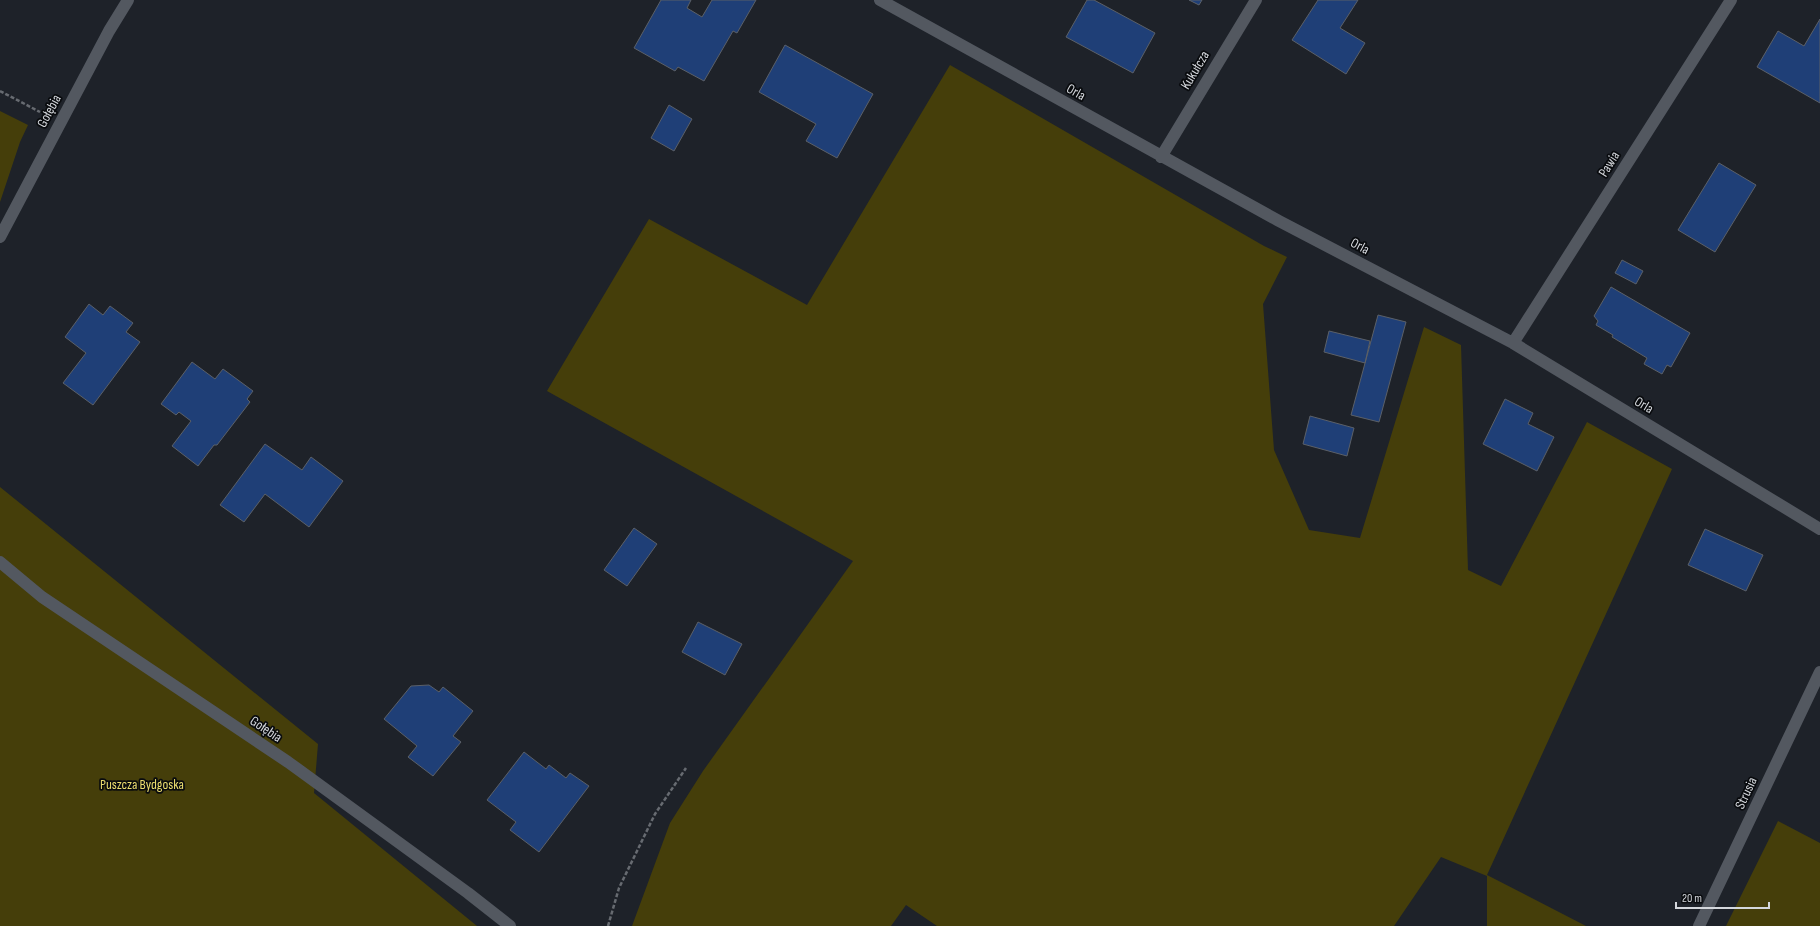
<svg xmlns="http://www.w3.org/2000/svg" width="1820" height="926" font-family="'Sofia Sans Condensed',sans-serif">
	<rect width="100%" height="100%" fill="#1e2229"/>
	<path fill="#453e0a" d="M950 65 1264 246 1287 257 1263 304 1274 450 1309 530 1360 538 1424 327 1461 345 1468 570 1501 586 1587 422 1672 469 1487 875 1586 926H1487V876L1441 857 1394 926H937L906 905 891 926H632L670 823 703 771 853 561 547 391 649 219 807 305Z
		M0 111 28 125 20 142 0 202Z
		M0 487 318 744 314 793 477 926H0Z
		M1778 821 1820 843V926H1726Z"/>
	<path fill="#1f3f77" stroke="#5b6068" d="M661 0H691L687 8 702 17 712 0H756L737 33 733 31 704 81 678 67 675 71 634 48Z
		M1087 0H1094L1155 33 1133 73 1066 37Z
		M1189 0H1202L1199 5Z
		M1318 0H1358L1340 28 1365 43 1346 74 1292 40Z
		M1820 19V103L1757 67 1778 31 1804 46Z
		M785 45 873 94 837 158 806 141 816 124 759 92Z
		M669 105 692 119 674 151 651 138Z
		M1719 163 1756 185 1715 252 1678 230Z
		M1622 260 1643 271 1636 284 1615 273Z
		M1611 287 1690 333 1671 367 1667 365 1662 374 1644 364 1647 358 1612 337 1613 335 1596 325 1598 321 1594 316Z
		M89 304 103 315 110 306 133 323 126 332 140 342 93 405 63 383 86 353 65 337Z
		M1378 315 1406 322 1379 422 1351 415Z
		M1329 331 1370 341 1365 363 1324 352Z
		M192 362 215 379 223 369 253 391 247 399 250 402 217 445H214L198 466 172 446 191 421 179 412 176 415 161 404Z
		M1505 399 1533 413 1528 424 1554 437 1537 471 1483 444Z
		M1310 416 1354 428 1347 456 1303 444Z
		M265 444 302 470 311 457 343 481 309 527 265 494 244 522 220 505Z
		M634 528 657 544 627 586 604 570Z
		M1705 529 1763 555 1746 591 1688 565Z
		M698 622 742 644 725 675 682 652Z
		M429 685 439 692 443 687 473 711 453 736 461 742 433 776 408 757 417 746 384 719 411 686Z
		M524 752 546 769 549 765 566 778 570 773 589 786 539 852 510 830 516 822 487 800Z"/>
	<g fill="none" stroke-linecap="round" stroke-linejoin="round">
		<path stroke="#676b71" stroke-width="2.5" stroke-dasharray="4 2" stroke-linecap="butt" d="M0 91 40 112
			M608 926 619 888 655 814 686 768"/>
		<path stroke="#535860" stroke-width="12" d="M880 0 1279 221 1513 343 1820 529
			M1161 157 1256 0
			M0 237 109 31 128 0
			M1513 343 1731 0
			M0 562 42 597 288 762 468 893 510 926
			M1699 926 1820 672"/>
	</g>
	<g text-anchor="middle" dominant-baseline="central" stroke-width="3.5" stroke-linejoin="round" paint-order="stroke">
		<g font-size="14" fill="#d4d7dc" stroke="#090b0e">
			<text transform="translate(1195 70) rotate(-59)">Kukułcza</text>
			<text transform="translate(1076 92) rotate(29)">Orla</text>
			<text transform="translate(49 111) rotate(-62)">Gołębia</text>
			<text transform="translate(1609 164) rotate(-58)">Pawia</text>
			<text transform="translate(1360 246) rotate(28)">Orla</text>
			<text transform="translate(1644 405) rotate(31)">Orla</text>
			<text transform="translate(266 729) rotate(34)">Gołębia</text>
			<text transform="translate(1746 793) rotate(-65)">Strusia</text>
		</g>
		<g font-size="14" fill="#edde6f" stroke="#090b0e">
			<text x="142" y="784">Puszcza Bydgoska</text>
		</g>
	</g>
	<path d="M1676 902v6h93v-6" fill="none" stroke="#d4d7dc" stroke-width="2"/>
	<text x="1682" y="902" font-size="12" fill="#d4d7dc" stroke="#090b0e" stroke-width="3" paint-order="stroke">20 m</text>
</svg>
